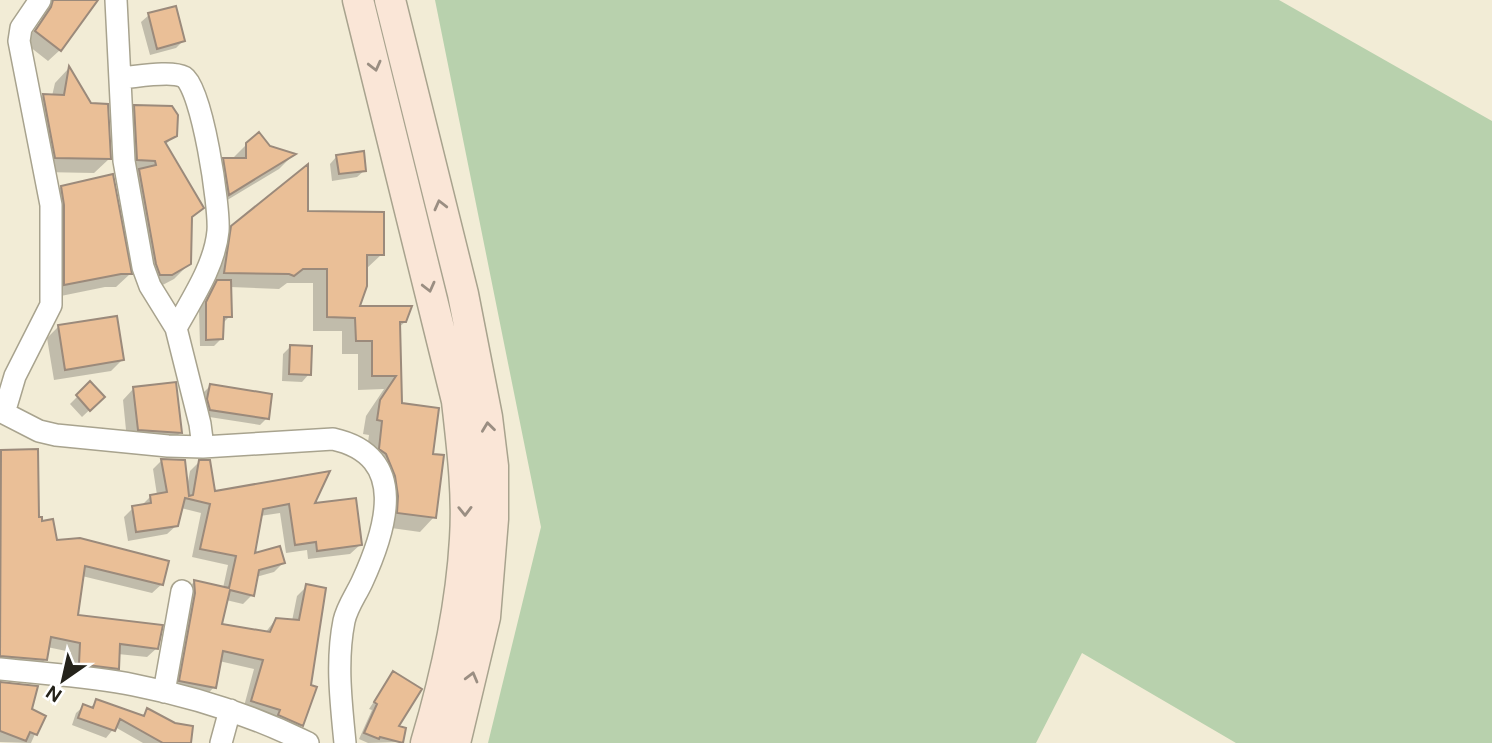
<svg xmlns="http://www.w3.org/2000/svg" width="1492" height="743" font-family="'DM Sans',sans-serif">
	<rect width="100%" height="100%" fill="#f2ecd6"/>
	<path fill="#b8d1ad" d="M435 0H1279L1492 121V743H1236L1082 653 1036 743H488L541 527Z"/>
	<path fill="#0003" d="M48 0H96L60 50 48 61 25 43 41 20 42 9Z
		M149 15 183 41 176 48 150 55 141 22Z
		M68 69 90 105 109 159 94 173 41 172 29 111 43 96H52L55 83Z
		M135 107 175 135 164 146 202 208 190 219 189 264 174 279 155 289 120 121Z
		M247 144 269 147 293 155 279 169 214 208 209 175 224 160H231Z
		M337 156 365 170 357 177 332 181 330 164Z
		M61 187 130 274 116 287H105L51 298 48 201Z
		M306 213 382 254 366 269 358 308 405 322 398 328 400 404 431 456 434 517 420 532 384 527 385 511 365 463 369 435 363 434 366 416 384 389 358 390V354H342V331H313V283H287L279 289 230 287V316L222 324 221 339 214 346H200L199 311 210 289 217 242 232 227Z
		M58 327 122 360 111 371 54 380 47 338Z
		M290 347 309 374 302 382 282 381 283 354Z
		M90 384 103 397 82 417 70 404Z
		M210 386 267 418 260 425 203 416V393Z
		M134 388 180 433 169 444 127 440 123 400Z
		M2 451 37 519 55 542 162 584 152 593 82 576 76 617 157 648 147 657 118 654 117 668 108 678 70 673 71 652 47 647 45 660 35 669 0 666V453Z
		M162 460 187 487 190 471 199 462 213 493 312 506 360 545 350 554 308 559 307 550 286 553 280 513 260 516 252 555 283 563 274 572 256 577 252 595 243 604 226 600 220 626 265 633 276 619 292 621 297 596 307 586 301 725 292 734 243 710 254 669 219 661 214 687 205 697 171 690 185 591 194 582 223 588 228 565 192 557 201 513 181 508 177 525 167 534 128 541 124 517 133 508 140 507 151 496 157 495 153 469Z
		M393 673 396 727 401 742 368 743 359 739 372 710 369 709Z
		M0 683 30 710 43 716 31 743 0 742Z
		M97 701 142 717 148 710 189 743H143L115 727 106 738 72 725 76 713 84 706 90 708Z"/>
	<path fill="#eabf97" stroke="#9b8a7b" stroke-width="2" d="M53 0H98L61 51 35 31 51 7Z
		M176 6 185 41 157 49 148 13Z
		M69 66 91 103 108 104 111 159 55 158 43 94 64 95Z
		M134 105 172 106 178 115 177 136 165 142 204 208 192 217 191 264 172 275H160L156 264 139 169 156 165 155 161 137 160Z
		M259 132 270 146 296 154 229 195 223 158H246V143Z
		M364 151 366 171 339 174 336 155Z
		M308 164V211L384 212V255H367V286L360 306H412L406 322H400L402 403 439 408 433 454 444 455 436 518 397 513 398 496 395 476 386 454 379 449 382 421 377 420 380 400 396 376H372V341H356L355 318 327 317V269H303L294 276 289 274 224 273 231 226Z
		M113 174 132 274H121L64 285V205L61 186Z
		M217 280H231L232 317H224L223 339 206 340V302Z
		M117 316 124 360 65 370 58 325Z
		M290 345 312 346 311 375 289 374Z
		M90 381 105 397 90 411 76 395Z
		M176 382 182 433 138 430 133 387Z
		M210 384 272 394 269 419 210 410 207 399Z
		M38 449 39 517H42V521L53 519 57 540 80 538 169 561 163 585 85 566 78 615 163 625 158 649 120 644 119 669 79 664 80 643 51 637 47 660 0 656 1 450Z
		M161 459 185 460 189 496 193 495 199 460H210L215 491 330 471 315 503 356 498 362 545 317 551 316 542 295 545 289 504 263 509 255 553 280 546 285 563 259 570 254 596 230 590 222 624 270 632 276 618 299 620 306 584 326 588 311 685 317 687 303 726 278 715 280 710 251 701 263 660 223 651 216 688 179 681 195 593 194 580 229 588 236 556 200 549 210 504 185 498 178 526 136 532 132 506 151 503 150 495 167 492Z
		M393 671 422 689 399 726 406 728 403 743 380 737 379 739 364 733 377 704 374 702Z
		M0 682 38 686 32 709 46 716 37 735 30 732 26 741 0 731Z
		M96 699 144 716 147 708 175 723 193 726 191 743H163L120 719 115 731 78 718 83 704 93 708Z"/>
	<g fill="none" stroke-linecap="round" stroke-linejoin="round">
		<g stroke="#a8a38e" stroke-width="24">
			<path id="minor" d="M116 0 124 161 143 267 150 286 176 328 200 424 203 447 333 439C410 456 386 530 362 582 356 595 347 607 344 621 336 661 341 702 345 743
				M121 78C136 77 171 70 184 77 202 88 220 207 218 231 215 265 192 299 176 328
				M0 411 39 431 56 435 168 446 203 447
				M4 413 15 376 51 305V205L19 41 21 28 40 0
				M0 669C44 674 91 676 134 685 195 697 252 715 308 743
				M164 692 182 591
				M221 743 230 710"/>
		</g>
		<g stroke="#a8a38e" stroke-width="33">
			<path id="secondary" d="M358 0 457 401C462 446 468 493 465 539 461 609 446 676 426 743
				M390 0 463 294 487 417 493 466V519L485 617 455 743"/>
		</g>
		<use href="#minor" stroke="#fff" stroke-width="21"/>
		<use href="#secondary" stroke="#fae6d7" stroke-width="30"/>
	</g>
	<defs><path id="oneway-chevron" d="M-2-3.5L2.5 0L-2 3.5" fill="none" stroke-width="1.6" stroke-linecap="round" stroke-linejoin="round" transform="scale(1.75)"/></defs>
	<g stroke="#9a8e82">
		<use href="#oneway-chevron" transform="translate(375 66) rotate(76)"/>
		<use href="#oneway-chevron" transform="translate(440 205) rotate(-104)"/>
		<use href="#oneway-chevron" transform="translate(429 287) rotate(76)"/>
		<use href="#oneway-chevron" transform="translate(488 427) rotate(-97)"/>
		<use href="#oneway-chevron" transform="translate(465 511) rotate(89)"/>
		<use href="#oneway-chevron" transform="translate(472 677) rotate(-75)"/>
	</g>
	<g transform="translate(63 680) rotate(214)" stroke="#ffffff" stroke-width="5" paint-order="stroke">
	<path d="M0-5L12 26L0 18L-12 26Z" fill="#24221a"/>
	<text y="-10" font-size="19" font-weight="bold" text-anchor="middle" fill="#24221a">N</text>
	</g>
</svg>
